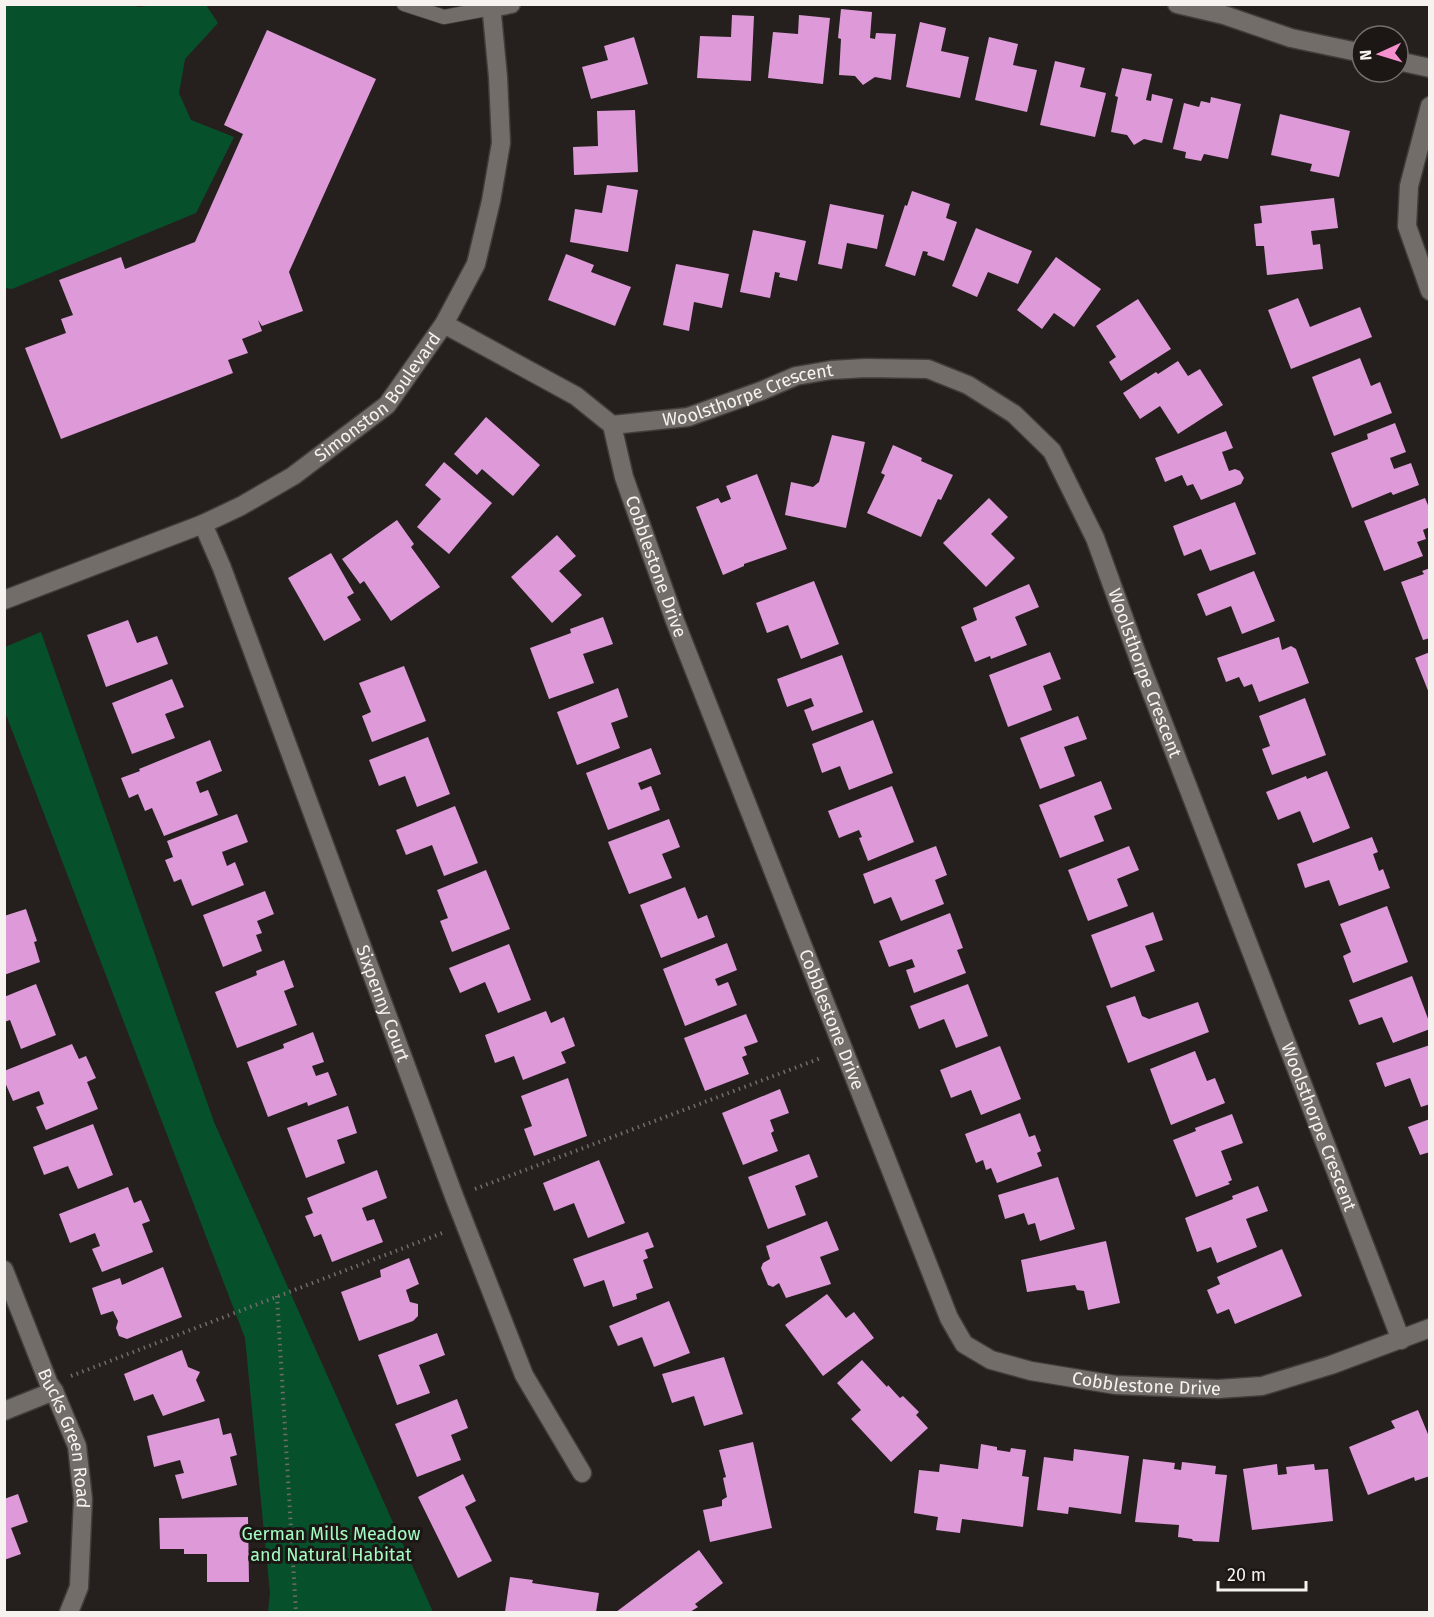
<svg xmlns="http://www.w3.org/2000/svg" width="1434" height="1617" font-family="'Fira Sans',sans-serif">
	<rect width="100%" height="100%" fill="#25201d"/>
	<path fill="#07502c" d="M132 5 139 7 163 4 206 5 218 23 185 59 179 93 191 120 234 137 196 213 12 289 5 288V5Z
		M41 632 214 1122 433 1612H268L270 1593 245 1338 5 712V647Z"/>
	<path fill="#de99d9" d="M841 9 872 12 870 38 875 39 876 33 896 34 891 80 875 77 863 85 855 76 839 75 841 39 838 38Z
		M732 15 754 16 751 81 697 78 700 36 731 37Z
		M799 15 830 18 823 84 768 78 773 32 798 34Z
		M920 22 946 28 941 51 969 57 960 98 906 87Z
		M267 30 376 79 289 272 303 311 262 326 258 320 262 331 242 339 248 353 228 360 233 373 61 439 25 348 66 333 61 319 73 315 59 280 121 257 125 269 195 242 243 134 224 125Z
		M634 37 648 84 591 99 582 67 608 60 604 46Z
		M989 37 1018 44 1013 65 1037 70 1027 112 975 100Z
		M1055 61 1085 68 1080 87 1106 93 1095 137 1040 125Z
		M1122 68 1152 74 1146 100 1151 101 1152 94 1173 99 1162 143 1144 139 1134 145 1127 135 1111 132 1118 97 1115 96Z
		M1211 97 1241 104 1228 159 1204 154 1201 161 1185 158 1186 152 1173 149 1184 103 1199 107 1201 101 1210 103Z
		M635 110 638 172 574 175 573 147 598 146 597 111Z
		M1280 114 1350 131 1339 177 1310 171 1312 164 1271 155Z
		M607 185 638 190 628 252 570 242 575 209 602 213Z
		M912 191 950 204 946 218 957 222 944 261 927 255 928 252 923 251 915 276 885 266 905 205 907 206Z
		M1334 198 1338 228 1311 231 1313 245 1320 244 1323 269 1267 275 1264 246H1256L1254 224 1262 223 1260 206Z
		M830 204 884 215 877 249 847 243 842 269 818 264Z
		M976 228 1032 251 1018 284 988 272 977 297 952 286Z
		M753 230 806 241 797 281 779 277 780 273 775 272 770 298 740 292Z
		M566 254 594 265 591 272 631 287 615 326 548 300Z
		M1056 257 1101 289 1074 327 1054 313 1042 329 1017 310Z
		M676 264 729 274 722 308 694 302 689 331 663 325Z
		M1298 298 1310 327 1360 307 1372 337 1291 369 1268 310Z
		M1138 299 1171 349 1121 381 1109 362 1116 357 1096 326Z
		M1360 358 1371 386 1380 382 1392 413 1334 436 1312 377Z
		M1178 361 1188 376 1200 369 1223 405 1178 434 1160 406 1140 419 1123 393 1156 372 1158 374Z
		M486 417 540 465 513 496 482 469 477 475 454 454Z
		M1395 423 1406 452 1390 458 1394 469 1411 463 1419 485 1393 495 1391 492 1352 508 1331 453 1368 439 1367 434Z
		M1226 431 1233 448 1222 452 1229 471 1235 469 1240 471 1244 478 1241 484 1201 500 1193 484 1187 486 1182 475 1165 482 1155 458Z
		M832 435 865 442 846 528 785 515 791 482 813 487 819 482Z
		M893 445 922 458 921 461 953 475 941 500 938 499 921 537 867 513 885 475 881 473Z
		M444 462 492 503 449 554 417 527 441 499 425 485Z
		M757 474 787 549 744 564V566L723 575 696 507 718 498 721 503 731 499 726 486Z
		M989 498 1008 517 991 534 1015 558 986 587 943 543Z
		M1425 498 1430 510V527L1423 530 1426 539 1417 542 1423 556 1384 571 1364 521Z
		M1235 502 1256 554 1210 571 1201 549 1184 556 1173 526Z
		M397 520 414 544 411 547 440 587 391 621 364 581 360 584 342 559Z
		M557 535 576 556 559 571 582 595 552 623 511 577Z
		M331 553 354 593 347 597 361 620 324 641 288 578Z
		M1430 568V638L1423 640 1401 582 1424 574 1422 571Z
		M1254 571 1275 621 1242 634 1231 606 1206 616 1197 594Z
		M814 581 839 644 801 659 788 625 767 633 756 603Z
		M1029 584 1039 607 1015 617 1027 645 991 659 990 656 975 662 961 627 977 620 973 608Z
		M603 617 613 644 583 654 594 683 549 699 530 648 571 633 570 629Z
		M128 620 137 643 157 636 168 664 106 687 87 635Z
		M1279 637 1282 650 1291 646 1296 649 1309 683 1259 702 1252 684 1244 687 1239 677 1226 682 1217 658Z
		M1050 652 1061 679 1043 686 1052 710 1008 727 989 675Z
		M1430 652V693H1429L1415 658Z
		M842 655 863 712 812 731 804 710 814 706 811 698 787 707 777 679Z
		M404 666 426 721 372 742 362 716 371 712 359 683Z
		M172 679 184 707 165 714 175 738 132 754 112 703Z
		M618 688 628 717 611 723 620 748 577 765 557 712Z
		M1305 698 1326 755 1272 775 1262 749 1270 746 1259 716Z
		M1078 716 1087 739 1064 747 1075 776 1040 789 1020 738Z
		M873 720 893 773 849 790 840 766 822 773 812 744Z
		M428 737 450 794 417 807 405 776 379 786 369 760Z
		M210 740 222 771 196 782 200 793 208 790 218 815 164 836 152 808 145 811 138 794 129 798 121 778 140 771 139 769Z
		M651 748 661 774 638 783 641 790 651 786 660 810 608 830 586 773Z
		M1327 771 1350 828 1313 843 1300 811 1278 820 1266 792 1306 776 1307 779Z
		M1101 781 1112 809 1094 816 1104 841 1060 858 1039 805Z
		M892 786 914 842 868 861 859 838 862 837 859 830 839 838 828 811Z
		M455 806 478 863 444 876 432 845 406 855 396 830Z
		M237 814 248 842 222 852 227 866 235 862 244 885 192 906 181 879 174 882 165 860 173 857 167 841Z
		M669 819 680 847 662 854 672 878 629 894 608 842Z
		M1372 837 1378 852 1373 854 1379 871 1383 869 1390 888 1339 906 1329 880 1305 888 1297 864Z
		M936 846 947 875 935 880 944 904 901 921 891 897 874 904 863 874Z
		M1129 846 1139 870 1117 879 1128 906 1088 921 1068 870Z
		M486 870 510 929 452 952 440 921 448 918 437 890Z
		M685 887 698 919 707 915 715 937 661 958 640 905Z
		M265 891 274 914 257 921 262 933 256 935 262 951 223 967 203 915Z
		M1387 906 1408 962 1353 983 1343 956 1351 952 1340 924Z
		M26 909 37 941 34 942 40 962 4 975V916Z
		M1153 912 1163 940 1145 946 1155 971 1111 988 1091 935Z
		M950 913 963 948 957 950 966 973 914 993 906 970 915 967 912 959 889 967 879 941Z
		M727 943 737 970 715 979 718 986 728 982 737 1005 685 1026 663 969Z
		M509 944 531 1000 498 1013 485 982 460 993 449 968Z
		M284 960 294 987 284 991 297 1025 237 1048 215 992 257 975 256 971Z
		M1412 976 1430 1024V1029L1393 1043 1382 1017 1359 1025 1349 1000Z
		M36 984 56 1035 21 1049 10 1020 4 1022V997Z
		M968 984 988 1036 956 1048 944 1019 919 1029 910 1006Z
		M1135 996 1142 1016 1149 1019 1198 1002 1209 1032 1128 1063 1106 1006Z
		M546 1011 551 1023 564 1017 575 1046 561 1052 566 1063 523 1080 514 1056 495 1063 485 1035Z
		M746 1014 758 1042 744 1047 747 1055 742 1057 749 1074 705 1091 684 1038Z
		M313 1032 324 1062 312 1066 316 1076 328 1072 337 1095 308 1106 307 1102 268 1117 247 1062 284 1048 283 1044Z
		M72 1044 79 1059 86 1056 96 1078 87 1082 98 1109 46 1130 36 1107 44 1104 39 1091 13 1101 4 1080V1071Z
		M1430 1045V1104L1421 1107 1410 1078 1385 1087 1376 1063Z
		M1000 1046 1021 1099 981 1115 971 1090 951 1098 940 1070Z
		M1195 1051 1207 1081 1215 1078 1225 1103 1171 1125 1150 1069Z
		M568 1078 587 1136 534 1156 524 1129 532 1126 521 1096Z
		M780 1089 789 1113 770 1120 774 1131 771 1133 778 1151 743 1165 722 1113Z
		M348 1106 357 1133 337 1140 345 1163 306 1178 287 1128Z
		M1020 1113 1029 1137 1035 1135 1041 1151 1037 1153 1042 1166 997 1183 991 1168 986 1170 983 1160 976 1163 965 1134Z
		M1232 1114 1243 1143 1221 1151 1232 1180 1228 1182 1230 1184 1196 1197 1173 1140 1196 1131 1195 1128Z
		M1430 1119V1152L1420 1155 1408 1127Z
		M93 1124 113 1175 78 1189 68 1166 44 1175 33 1147Z
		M809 1154 818 1177 795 1186 806 1215 768 1229 748 1177Z
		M599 1160 625 1223 588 1238 574 1203 554 1211 543 1183Z
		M377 1170 387 1198 362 1208 367 1221 374 1219 383 1242 332 1262 321 1234 314 1237 305 1216 313 1213 307 1198Z
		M1058 1177 1075 1229 1040 1241 1035 1223 1028 1225 1024 1213 1005 1219 998 1195Z
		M1258 1186 1268 1211 1246 1219 1257 1247 1217 1263 1211 1247 1197 1252 1185 1218 1233 1199 1232 1196Z
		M128 1187 134 1203 141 1200 150 1221 142 1224 153 1252 102 1272 92 1249 100 1246 95 1233 70 1243 59 1214Z
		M827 1221 839 1250 820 1257 831 1284 786 1298 779 1283 773 1287 768 1285 761 1268 763 1263 770 1259 766 1246Z
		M648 1232 654 1247 645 1250 648 1258 643 1260 653 1288 636 1294 637 1299 613 1307 604 1280 584 1287 573 1259Z
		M1106 1241 1120 1303 1088 1310 1084 1291 1077 1290 1075 1285 1027 1292 1021 1260Z
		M1282 1249 1302 1296 1235 1324 1229 1309 1217 1314 1207 1290 1220 1284 1217 1277Z
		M409 1258 419 1284 406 1290 410 1302 418 1304V1316L413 1321 359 1341 341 1292 381 1277 380 1270Z
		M163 1267 182 1317 127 1339 119 1336 116 1328 118 1321 113 1311 101 1315 92 1288 120 1278 122 1285Z
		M827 1294 846 1318 854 1312 874 1338 823 1376 785 1325Z
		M669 1301 690 1353 654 1367 642 1337 618 1346 609 1326Z
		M437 1333 445 1355 419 1365 430 1393 397 1405 378 1355Z
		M182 1350 188 1367 200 1372 196 1380 205 1401 163 1416 153 1394 134 1401 124 1374Z
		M724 1357 743 1414 704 1426 694 1396 672 1403 662 1374Z
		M862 1360 887 1387 888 1385 900 1398 903 1396 919 1412 916 1415 928 1428 891 1462 851 1419 861 1410 837 1383Z
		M457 1399 468 1428 451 1435 461 1460 417 1477 395 1424Z
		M1418 1410 1430 1439V1476L1415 1481 1414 1477 1368 1495 1349 1447 1395 1428 1391 1421Z
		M219 1418 223 1435 231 1433 237 1455 230 1457 237 1485 182 1499 175 1475 184 1473 180 1460 154 1467 147 1436Z
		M753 1442 772 1528 710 1542 703 1510 722 1506V1500L727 1497 723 1478 726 1477 719 1450Z
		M981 1444 997 1447V1450L1010 1452 1011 1448 1026 1450 1022 1476 1029 1477 1023 1527 962 1519 960 1533 936 1530 938 1517 914 1513 919 1470 939 1472 940 1464 978 1469Z
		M1074 1449 1129 1456 1121 1514 1069 1507 1068 1514 1037 1510 1044 1457 1073 1461Z
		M1143 1459 1175 1463 1174 1469 1181 1470 1182 1462 1216 1466 1215 1474 1227 1475 1219 1542 1193 1541 1192 1539 1178 1537 1179 1525 1135 1522Z
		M1277 1464 1278 1475 1287 1474 1286 1467 1314 1464 1315 1470 1328 1469 1333 1521 1252 1530 1243 1469Z
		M463 1474 476 1501 465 1507 492 1561 458 1578 418 1497Z
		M18 1494 28 1522 11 1528 21 1554 4 1560V1499Z
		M248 1517 249 1582H207V1554H184V1549H160L159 1518Z
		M699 1550 723 1583 695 1604 698 1607 690 1612H616Z
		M510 1577 533 1580 532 1583 599 1593 596 1612H505Z"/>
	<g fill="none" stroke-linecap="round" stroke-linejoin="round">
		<g stroke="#413d3a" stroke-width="16">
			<path id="service" d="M404 4 444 17 492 8"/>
		</g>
		<g stroke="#413d3a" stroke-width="21">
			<g id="minor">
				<path d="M1177 4 1224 15 1291 38 1362 53"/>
				<path d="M492 8 511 4"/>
				<path d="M1398 61 1430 68"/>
				<path d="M1430 106 1409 186 1407 226 1430 291"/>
				<path id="s1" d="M444 324 576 396 612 425 624 477 675 621 949 1318 964 1344 991 1360 1031 1371 1116 1385 1218 1389 1262 1386 1331 1365 1430 1328"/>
				<path id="s2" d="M612 425 688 417 761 391 796 376 831 370 866 368 928 369 968 385 1014 414 1052 451 1095 538 1142 668 1401 1340"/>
				<path id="s3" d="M203 524 222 568 454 1196 524 1375 582 1473"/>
				<path id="s4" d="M4 600 203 524 241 506 293 476 387 405 444 324 476 264 491 201 501 143 498 77 491 4"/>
				<path id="s5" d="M4 1270 49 1384 54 1391 77 1446 83 1499 79 1587 69 1612"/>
				<path d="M4 1411 54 1391"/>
			</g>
		</g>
		<path stroke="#706c69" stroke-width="4" stroke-dasharray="1.5 4.5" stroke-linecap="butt" d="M475 1189 821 1058
			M277 1296 296 1612
			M71 1376 445 1232"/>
		<use href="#service" stroke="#736d69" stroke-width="14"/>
		<use href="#minor" stroke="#736d69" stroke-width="18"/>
	</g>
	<g text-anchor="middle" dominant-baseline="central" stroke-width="6" stroke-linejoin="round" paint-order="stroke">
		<g font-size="18" fill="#f5f2ef" stroke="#1c1714">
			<text stroke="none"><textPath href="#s2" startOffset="140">Woolsthorpe Crescent</textPath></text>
			<text stroke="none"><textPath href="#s4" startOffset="432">Simonston Boulevard</textPath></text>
			<text stroke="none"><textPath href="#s1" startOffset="345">Cobblestone Drive</textPath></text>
			<text stroke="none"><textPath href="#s2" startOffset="716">Woolsthorpe Crescent</textPath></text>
			<text stroke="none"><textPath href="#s3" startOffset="512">Sixpenny Court</textPath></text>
			<text stroke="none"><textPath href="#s1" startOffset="831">Cobblestone Drive</textPath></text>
			<text stroke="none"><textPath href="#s2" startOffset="1202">Woolsthorpe Crescent</textPath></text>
			<text stroke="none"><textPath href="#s1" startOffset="1371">Cobblestone Drive</textPath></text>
			<text stroke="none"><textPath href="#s5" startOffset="180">Bucks Green Road</textPath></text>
		</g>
		<g font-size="18" fill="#a4fcc2" stroke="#1c1714">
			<text x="331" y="1534">German Mills Meadow<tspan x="331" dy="21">and Natural Habitat</tspan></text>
		</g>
	</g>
	<rect width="1434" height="1617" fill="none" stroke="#f5f2ef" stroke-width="12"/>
	<g transform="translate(1380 54) rotate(266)"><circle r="28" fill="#1c1714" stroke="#736f6c" stroke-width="1.5"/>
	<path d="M0-4.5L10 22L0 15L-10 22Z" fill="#f790ce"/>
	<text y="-9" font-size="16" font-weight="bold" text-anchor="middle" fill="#f5f2ef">N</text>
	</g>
	<path d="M1218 1581v9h88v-9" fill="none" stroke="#f5f2ef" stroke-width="3"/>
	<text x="1227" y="1581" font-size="18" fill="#f5f2ef" stroke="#1c1714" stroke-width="4.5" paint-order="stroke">20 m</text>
</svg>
